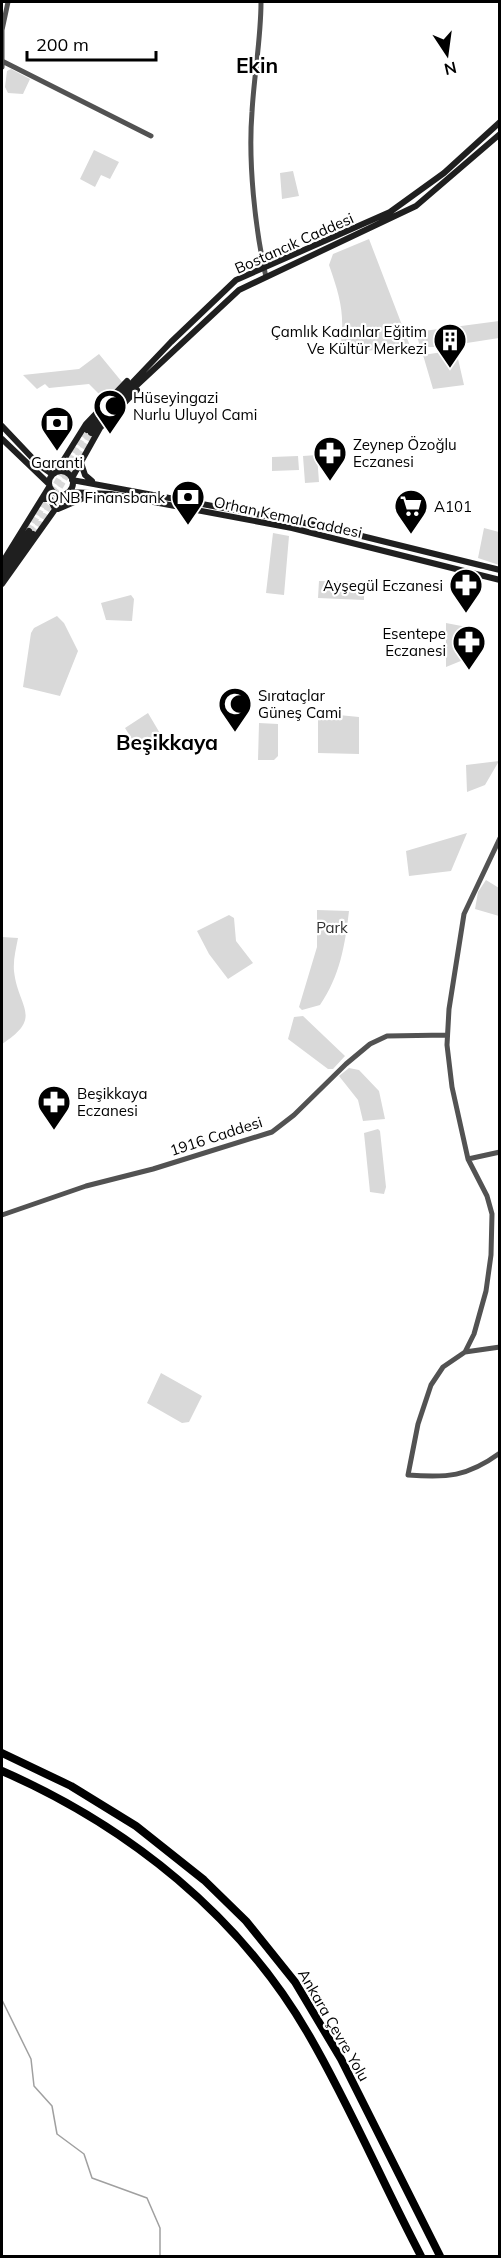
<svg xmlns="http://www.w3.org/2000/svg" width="501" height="2258" font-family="Mulish,sans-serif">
	<rect width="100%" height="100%" fill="#fff"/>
	<path fill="#d9d9d9" d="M11 69 30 79 23 94 8 93 5 87 7 71Z
		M94 150 119 162 110 179 101 175 95 187 80 179Z
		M293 171 299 196 282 199 280 173Z
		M369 239 410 346 339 354C346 318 341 299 329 265L333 254Z
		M499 321V338L441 347H420L416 332Z
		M456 350 464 385 433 389 423 355Z
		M99 354 122 382 105 400 89 384 49 388 45 384 37 389 23 375 79 369Z
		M317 455 319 482 305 483 303 456Z
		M298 456 299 470 272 471V457Z
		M484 528 499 532V565L478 558Z
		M273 533 289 536 284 595 266 593Z
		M319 581 364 582V600L318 598Z
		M131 595 134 599 132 621 106 620 101 603Z
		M57 616 64 623 78 651 60 696 23 687 31 633 34 628Z
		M446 623 472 628 473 656 446 667Z
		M148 713 161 735 160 738 140 752 125 728Z
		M318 713 359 717V754L318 753Z
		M259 723 278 724V756L274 760H258Z
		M499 761 485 785 467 792 466 765Z
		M467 833 451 871 409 876 406 851Z
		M486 880 499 888V916L475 909 478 892Z
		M317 910 349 911C345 945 340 976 320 1005L302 1010 299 1007 317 947Z
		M229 915 234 918 236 941 253 963 228 979 209 954 197 931Z
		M2 937 18 938C16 949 13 960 14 971 18 1008 44 1017 2 1044Z
		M303 1016 345 1056 333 1069H328L288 1039 294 1017Z
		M349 1068 359 1070 379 1091 385 1119 363 1121 358 1100 339 1076Z
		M378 1129 380 1131 386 1187 384 1194 370 1192 364 1133Z
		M161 1373 202 1396 189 1422 182 1423 147 1403Z"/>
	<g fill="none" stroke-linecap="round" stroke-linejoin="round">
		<path stroke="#a0a0a0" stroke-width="1.5" d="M2 2000 31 2059 34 2086 52 2106 57 2134 84 2154 92 2178 147 2198 160 2228V2256"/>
		<path stroke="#d9d9d9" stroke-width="6" stroke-dasharray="6 3" stroke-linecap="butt" d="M29 531 87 430
			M33 534 91 433"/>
		<path stroke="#525252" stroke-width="5" d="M261 2C261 39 254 75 252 112 248 162 255 228 266 277
			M2 61 151 136
			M2 67V30L8 2
			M500 838 464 914 449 1009 447 1045 452 1087 468 1159 487 1196 492 1214 491 1255 486 1291 474 1334 465 1352 443 1367 431 1385 418 1424 408 1475C447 1478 467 1477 500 1453
			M468 1159 500 1152
			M2 1215 86 1186 153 1169 272 1132 294 1115 346 1064 370 1044 387 1036 447 1035
			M465 1352 500 1347"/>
		<path stroke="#1f1f1f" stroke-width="6" d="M2 426 39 465 52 474
			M87 430 171 342 236 280 390 212 444 173 500 122
			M91 433 107 413 239 290 416 206 500 134
			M2 439 49 484
			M65 458 68 466H79
			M81 463 85 475 92 481
			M49 483a12 12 0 1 1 24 0a12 12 0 1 1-24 0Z
			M56 472 86 424 127 381
			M72 478 100 428 137 390
			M72 480 321 526 500 570
			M69 492 111 494 292 528 500 580
			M42 499H50L55 509
			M58 509 93 494
			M2 563 49 487
			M2 569 29 531
			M2 577 33 534
			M2 584 66 494"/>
		<path stroke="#000" stroke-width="8" d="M2 1753 71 1786 136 1826 204 1880 246 1921 295 1982 341 2059 440 2256
			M2 1771C128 1826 241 1916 310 2037 351 2108 383 2184 421 2256"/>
	</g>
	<defs>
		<g id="building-pin" transform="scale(1.725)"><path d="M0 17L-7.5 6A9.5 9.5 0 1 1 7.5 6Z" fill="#000" stroke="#fff"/><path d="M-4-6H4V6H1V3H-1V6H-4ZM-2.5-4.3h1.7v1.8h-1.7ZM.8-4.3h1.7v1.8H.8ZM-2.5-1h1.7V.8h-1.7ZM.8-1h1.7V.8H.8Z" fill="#fff"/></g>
		<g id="mosque-pin" transform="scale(1.725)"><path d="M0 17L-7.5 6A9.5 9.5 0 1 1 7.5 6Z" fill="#000" stroke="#fff"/><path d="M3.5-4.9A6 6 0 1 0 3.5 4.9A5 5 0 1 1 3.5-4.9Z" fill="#fff"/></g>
		<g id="bank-pin" transform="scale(1.725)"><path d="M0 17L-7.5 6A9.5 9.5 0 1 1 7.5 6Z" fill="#000" stroke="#fff"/><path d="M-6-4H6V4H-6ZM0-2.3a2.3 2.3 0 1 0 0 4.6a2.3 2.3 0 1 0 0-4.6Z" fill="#fff"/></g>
		<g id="pharmacy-pin" transform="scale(1.725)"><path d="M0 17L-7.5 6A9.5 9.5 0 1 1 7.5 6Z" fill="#000" stroke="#fff"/><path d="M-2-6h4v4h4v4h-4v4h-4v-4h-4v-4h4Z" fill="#fff"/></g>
		<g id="supermarket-pin" transform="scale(1.725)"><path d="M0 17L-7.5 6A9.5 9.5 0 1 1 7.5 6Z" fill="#000" stroke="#fff"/><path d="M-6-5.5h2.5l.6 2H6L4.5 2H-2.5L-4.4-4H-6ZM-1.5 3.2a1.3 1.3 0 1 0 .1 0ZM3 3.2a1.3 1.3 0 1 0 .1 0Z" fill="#fff"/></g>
	</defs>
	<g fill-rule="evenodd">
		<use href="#building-pin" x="450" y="340"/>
		<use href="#mosque-pin" x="110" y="406"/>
		<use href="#bank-pin" x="57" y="423"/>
		<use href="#pharmacy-pin" x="330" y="453"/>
		<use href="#bank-pin" x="188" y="497"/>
		<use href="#supermarket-pin" x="411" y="506"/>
		<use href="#pharmacy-pin" x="466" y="585"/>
		<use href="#pharmacy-pin" x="469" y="642"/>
		<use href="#mosque-pin" x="235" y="704"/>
		<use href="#pharmacy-pin" x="54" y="1102"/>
	</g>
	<g text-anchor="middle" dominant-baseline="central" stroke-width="4.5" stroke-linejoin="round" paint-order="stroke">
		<g font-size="15" fill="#000" stroke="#fff">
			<text transform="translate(294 243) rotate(-24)">Bostancık Caddesi</text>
			<text transform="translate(288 517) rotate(12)">Orhan Kemal Caddesi</text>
			<text transform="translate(216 1136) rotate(-18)">1916 Caddesi</text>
			<text transform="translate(334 2025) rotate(60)">Ankara Çevre Yolu</text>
		</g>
		<g font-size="15" fill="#000" stroke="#fff" text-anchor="start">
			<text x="427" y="331" text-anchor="end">Çamlık Kadınlar Eğitim<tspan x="427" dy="17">Ve Kültür Merkezi</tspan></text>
			<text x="133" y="397">Hüseyingazi<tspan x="133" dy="17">Nurlu Uluyol Cami</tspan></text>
			<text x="353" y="444">Zeynep Özoğlu<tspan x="353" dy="17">Eczanesi</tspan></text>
			<text x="57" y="462" text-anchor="middle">Garanti</text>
			<text x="165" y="497" text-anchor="end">QNB Finansbank</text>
			<text x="434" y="506">A101</text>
			<text x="443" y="585" text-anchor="end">Ayşegül Eczanesi</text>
			<text x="446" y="633" text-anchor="end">Esentepe<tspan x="446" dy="17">Eczanesi</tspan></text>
			<text x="258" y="695">Sırataçlar<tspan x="258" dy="17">Güneş Cami</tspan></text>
			<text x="77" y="1093">Beşikkaya<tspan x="77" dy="17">Eczanesi</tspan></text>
		</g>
		<g font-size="15" fill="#303030" stroke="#fff">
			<text x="332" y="927">Park</text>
		</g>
		<g font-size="21" font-weight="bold" fill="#000" stroke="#fff">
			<text x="257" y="65">Ekin</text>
			<text x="167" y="742">Beşikkaya</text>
		</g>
	</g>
	<rect width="501" height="2258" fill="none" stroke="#000000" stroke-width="6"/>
	<g transform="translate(447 54) rotate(167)" stroke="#ffffff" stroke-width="4.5" paint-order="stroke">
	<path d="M0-4.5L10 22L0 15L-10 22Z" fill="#000000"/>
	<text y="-9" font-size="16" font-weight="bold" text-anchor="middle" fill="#000000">N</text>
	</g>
	<path d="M27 51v9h129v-9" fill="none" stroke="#000000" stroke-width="3"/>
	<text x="36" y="51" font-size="18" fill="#000000" stroke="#ffffff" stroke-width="4.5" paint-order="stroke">200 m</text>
</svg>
